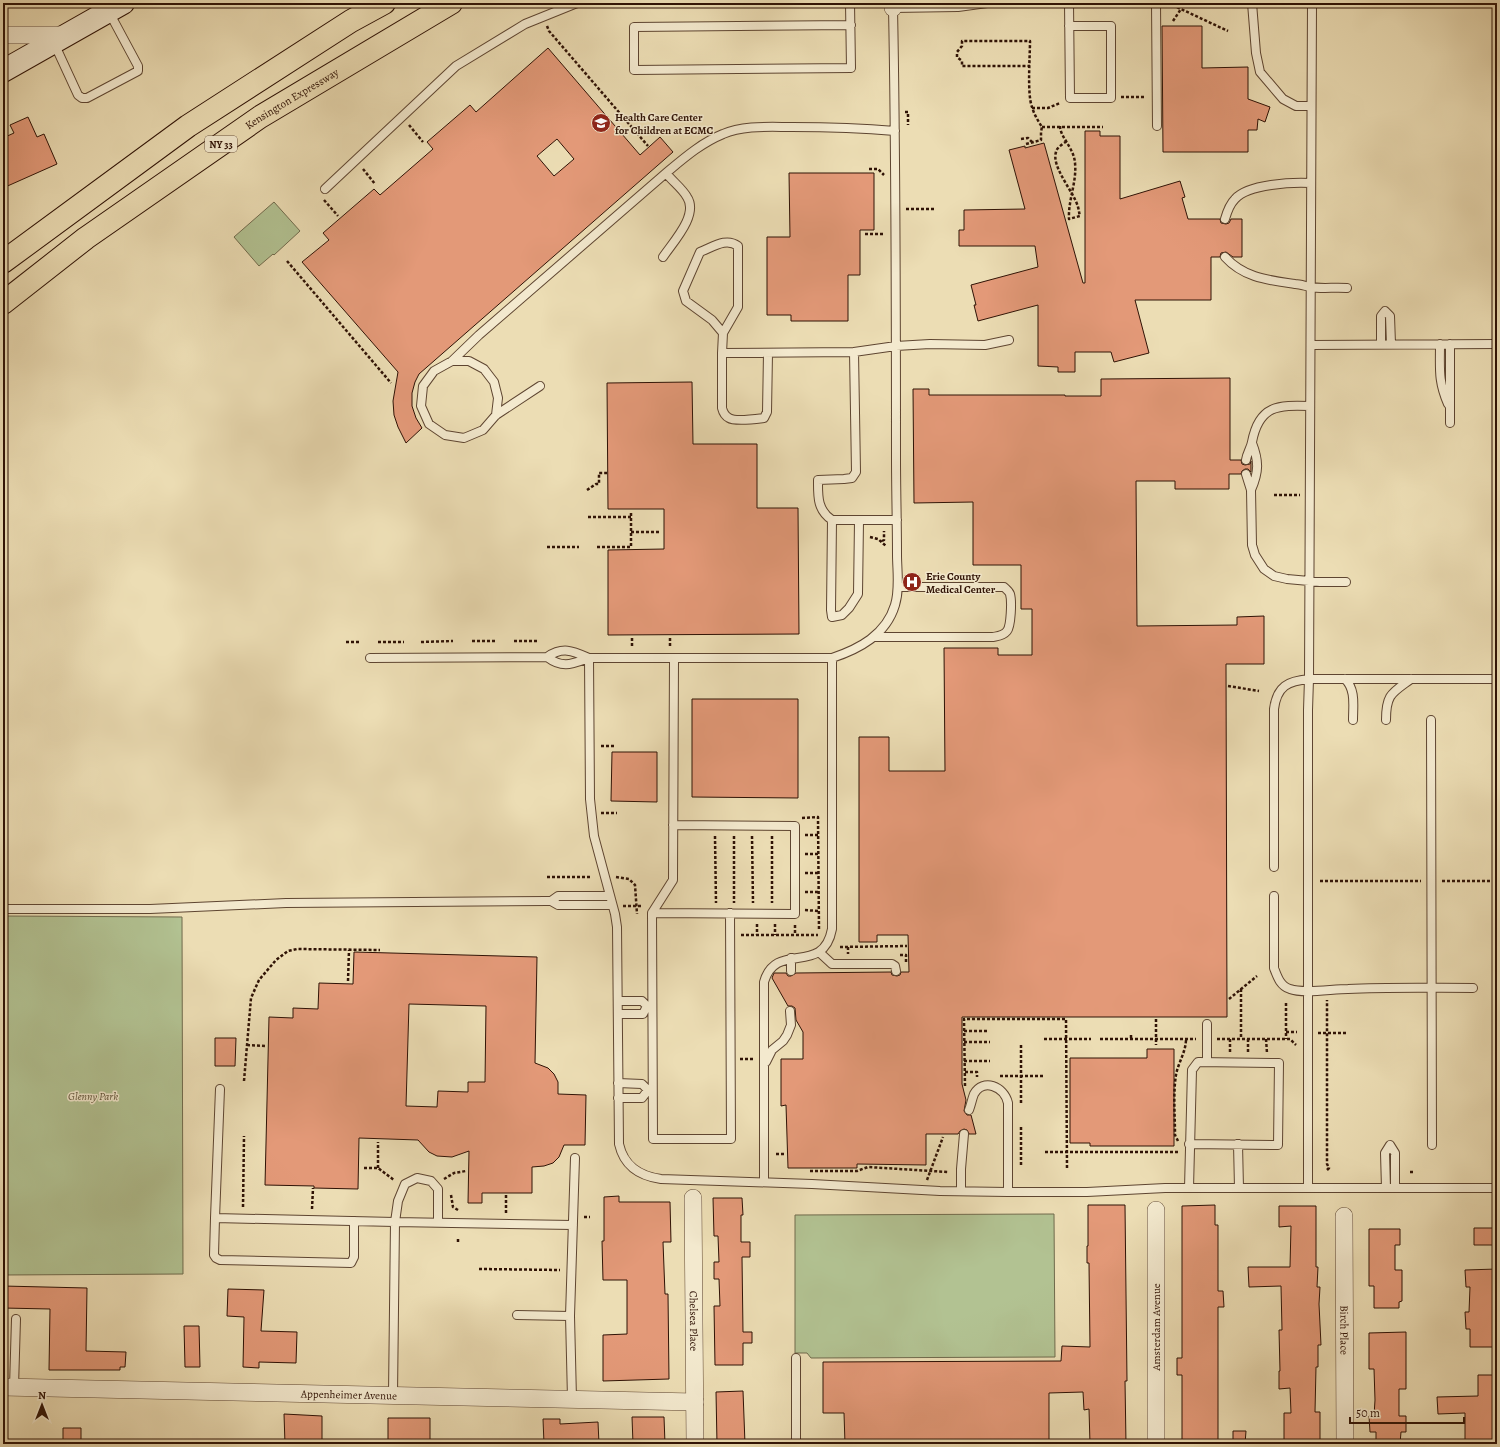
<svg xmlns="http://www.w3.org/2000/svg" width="1500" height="1447" font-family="Alegreya,serif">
	<rect width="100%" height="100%" fill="#ecddb4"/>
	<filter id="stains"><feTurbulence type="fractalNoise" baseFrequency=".005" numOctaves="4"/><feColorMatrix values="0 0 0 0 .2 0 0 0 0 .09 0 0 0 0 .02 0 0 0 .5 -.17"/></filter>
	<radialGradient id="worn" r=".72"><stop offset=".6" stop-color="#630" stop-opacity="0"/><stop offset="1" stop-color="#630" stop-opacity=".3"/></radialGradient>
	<path fill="#b2c292" stroke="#706a4c" d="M274 202 300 231 274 255 273 254 259 266 234 237Z
		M3 916 182 917 183 1274 3 1275Z
		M1054 1214 1055 1357 811 1358 807 1353H795V1215Z"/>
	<path fill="#e39978" stroke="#2f1205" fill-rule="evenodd" d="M1162 26H1202V68L1248 67V99L1270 107 1265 122 1258 119 1257 130H1248V152H1163Z
		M548 48 640 155 660 137 673 152 419 374 415 382 412 393V406L416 418 422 428 406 443 398 427 394 415 393 401 398 372 302 262 329 240 323 233 374 189 380 195 433 149 427 142 470 105 476 112ZM557 139 574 159 554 176 537 156Z
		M28 117 37 137 44 134 57 164 3 188V138L14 133 10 125Z
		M1085 131H1100V136H1120V199L1180 181 1185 197 1182 198 1188 219H1220L1221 223 1226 224 1229 223 1231 219H1242V257H1233L1226 252 1221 253 1220 257H1211V300H1135L1149 353 1114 362 1111 352H1075V372H1058V367L1038 366V305L978 321 974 305H976L971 285 1038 267 1035 246H959V230H964V210L1025 209 1009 150 1025 146V148L1044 143 1083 283H1085Z
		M789 173H874V230H860V275H848V321H791V315H767V237H790Z
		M1230 378V460H1241L1242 464 1245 465 1250 464 1251 461V472L1248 469H1245L1242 471 1241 474H1229V489H1175V481H1136L1137 626 1237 625V617L1264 616V664H1226L1227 1017H962V1084L966 1100 964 1111 967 1115H971L976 1134H969L967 1130 964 1129 960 1131 958 1134H926V1165L857 1164V1168H788L786 1105 781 1106V1059H803V1032L796 1020 795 1008 792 1006H788L772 978 774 973H786L788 976H791L796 973 891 972 892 975 897 976 900 975 901 972H909L908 935H877V942H859V737H889V771H945L944 648H998V655H1032V609H1021V565H973V502L914 503 913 389H929V395H1065V396H1101V379Z
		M692 382 693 444H757V508H798L799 634 608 635V550L664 549V509H608L607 383Z
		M692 699H798V798L692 797Z
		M612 752H657V802L611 801Z
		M354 952 537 957 535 1063 548 1068 554 1074 558 1082V1094L586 1095 585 1145H564L559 1157 553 1163 544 1166 532 1167V1193H482V1203H468L469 1151 452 1157 437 1156 429 1152 418 1140 359 1138 358 1189 314 1188V1186L265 1185 269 1017 293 1018V1008L318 1009 319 983 353 984ZM409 1004 486 1006 485 1082H468V1092L438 1091 437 1107 406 1106Z
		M215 1038H236L235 1066H215Z
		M1147 1049H1174V1146H1090V1143H1070V1058H1147Z
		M619 1196V1202H670L671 1242H663L665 1294H668L669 1379 603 1381V1335L627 1334V1280H603L602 1241H604V1197Z
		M713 1198H742L743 1215H741V1242H750V1257H742L743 1332H752V1343H743V1365H715L714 1306H720L719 1279H714V1262H719L718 1236H714Z
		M1088 1205H1125L1127 1381H1125L1126 1444H1090L1089 1409 1084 1410 1083 1392 1049 1393V1444H845L844 1413H823V1362L1061 1361 1062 1346 1090 1347 1089 1263H1087V1246H1088Z
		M1215 1205V1225H1218V1291H1223L1224 1307H1218V1441L1182 1442V1375H1177V1358H1182V1206Z
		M1279 1206H1316V1267H1318L1317 1287H1320L1319 1304 1321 1345H1318V1367H1316L1315 1412H1320V1444H1284V1413H1291L1290 1388 1279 1389V1371H1280L1279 1330H1282L1281 1286 1249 1287 1248 1267H1290L1291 1226 1279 1227Z
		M1474 1228H1497V1245H1474Z
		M1369 1229H1400V1245H1395V1270H1402V1301L1399 1302V1308H1374V1286H1369Z
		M1497 1269V1347H1470V1329H1466L1465 1312H1469L1470 1287H1466L1465 1270Z
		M3 1286 87 1288 86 1351 126 1352 125 1367H120V1370H49L50 1309 3 1308Z
		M228 1289 264 1290 261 1331 297 1332 296 1363 259 1362V1368L243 1367 244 1317 227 1316Z
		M184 1326H199L200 1367H185Z
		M1406 1332V1389H1399V1416H1406V1432H1401L1400 1444H1376V1432H1370L1369 1416H1374L1375 1400 1374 1369H1369V1333Z
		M1478 1375H1497V1444H1465V1413L1438 1414 1437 1397 1478 1396Z
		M743 1391 745 1444H717L716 1392Z
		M284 1414 322 1416V1444H285Z
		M632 1417H664L665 1444H633Z
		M388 1418H430V1444H388Z
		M543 1419H560V1424L598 1422 599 1444H544Z
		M63 1428H81V1444H63Z
		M1233 1431H1246L1245 1444H1233Z"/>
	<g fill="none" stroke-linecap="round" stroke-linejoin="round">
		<g stroke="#5e4531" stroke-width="10">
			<path id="lane" d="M850 3 851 68 634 70V27L851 25
				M1069 3 1070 98H1111V26H1069
				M1156 3 1157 126
				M1252 3 1256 53 1260 72 1283 99 1296 106H1311
				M54 43 78 95 82 98H87L138 71V66L109 12
				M325 189 456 66 525 24 577 3
				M1225 219C1227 212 1230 204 1235 199 1248 184 1293 182 1311 183
				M663 257C673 242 699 215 687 197 682 188 672 181 666 173
				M1225 257C1244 278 1268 280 1295 284 1300 284 1305 286 1310 287 1322 289 1335 287 1347 288
				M1381 344V316L1385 311 1390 316 1391 344
				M1440 344C1440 369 1438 381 1448 404
				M1450 344V423
				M1311 345 1497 344
				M854 352 896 346 930 344 985 345 1009 340
				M722 353 723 333 738 307V246C726 237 713 247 700 252L683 291 686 301 712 320 723 333
				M768 353 767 412 764 418C756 419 735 422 729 418 725 416 723 412 722 408V353L854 352 856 472 852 478 844 479 818 480C818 496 817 510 832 520H897
				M452 361H469L484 369 494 382 498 398 496 415
				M540 386 496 415 483 430 464 438 445 435 429 424 421 406 423 386 434 371 452 361 479 335 666 173C684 158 701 143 723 134 743 125 770 127 792 127 827 127 861 128 895 131
				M1246 460C1247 453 1251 448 1252 442 1259 405 1278 405 1310 406
				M1246 474 1251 490 1252 545 1255 555 1264 569 1274 576 1287 579 1320 582H1346
				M1251 490C1259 472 1259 461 1252 443
				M832 520 831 610 832 617 842 615 849 608 858 594 859 521
				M875 637H993C998 636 1003 636 1007 631 1011 626 1012 601 1010 594 1009 591 1006 589 1004 587H898
				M547 657C563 669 572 664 589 658H832C859 649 886 635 895 605 900 589 897 571 897 554 897 522 896 490 896 458 896 308 896 158 893 8L958 7 987 3
				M370 658 547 657C563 646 573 651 589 658
				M589 658 590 799 594 836 615 914 617 927 619 1144C624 1166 639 1176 661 1179L812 1184 940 1191 1008 1192H1087L1165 1188H1497
				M674 659 673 880 652 913 653 1139H731L730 913
				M1345 679C1356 690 1353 705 1353 720
				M1386 720C1386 694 1392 693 1411 679
				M1431 720 1432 1145
				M1274 867V709C1277 686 1288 681 1309 679H1497
				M1274 896V968C1277 976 1280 986 1290 989 1303 994 1332 989 1348 989 1389 987 1431 988 1473 988
				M551 901 558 896H610
				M3 909H150L286 903 547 901H551L558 905H612
				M652 913 795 914V826L673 825
				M819 952 832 964H892L895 966 896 971
				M791 971V958
				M618 1001H642L647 1006H652
				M618 1014H643L647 1006
				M1207 1024V1062
				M766 1062 772 1050 783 1041 787 1035 791 1025 790 1011
				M618 1083 642 1084 648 1090
				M220 1089 215 1218 395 1222 393 1395
				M618 1098H642L648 1090
				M969 1110C971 1105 972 1099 974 1094 983 1078 1004 1086 1008 1103V1192
				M1238 1144 1239 1188
				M764 1182V982C776 940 823 977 832 929V658
				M1308 1187V710L1309 679 1312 3
				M1189 1188 1192 1070 1198 1062 1279 1063 1278 1145 1189 1144
				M1386 1188 1385 1153 1390 1145 1395 1153V1188
				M961 1191V1169L964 1134
				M215 1218 214 1255 216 1258 220 1260 351 1263 354 1257V1221
				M438 1222V1189L431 1181 417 1178 405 1184 398 1201 395 1222 573 1225
				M517 1315 570 1316
				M796 1358V1444
				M14 1387 16 1319
				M572 1399 570 1316 575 1158"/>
		</g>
		<g stroke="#5e4531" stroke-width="18">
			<g id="street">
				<path d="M893 3V8"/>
				<path d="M3 35H67"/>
				<path id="s1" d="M693 1198 695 1444"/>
				<path d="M1156 1210V1444"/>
				<path id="s2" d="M1344 1216 1345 1444"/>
				<path id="s3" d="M3 1387 695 1402"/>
			</g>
		</g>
		<g stroke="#2f1205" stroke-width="24">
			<path id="secondary" d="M3 71 123 3"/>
		</g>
		<g stroke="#2f1205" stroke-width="24">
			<g id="highway">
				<path d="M3 262 188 126 351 21 384 3"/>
				<path id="s4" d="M3 303 86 238 260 117 451 3"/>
			</g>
		</g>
		<path stroke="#2f1205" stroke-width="2.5" stroke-dasharray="3 2" stroke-linecap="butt" d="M1168 3 1228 31
			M1173 21 1181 9
			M547 26 549 31 648 146
			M1121 97H1146
			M1032 108H1048L1060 103
			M905 112H908V125
			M409 125 423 142
			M1060 126C1060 137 1074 148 1075 163 1077 182 1068 200 1069 219L1080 216C1079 213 1079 210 1078 207 1074 192 1051 167 1056 152 1057 147 1063 144 1067 141
			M1042 127H1103
			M1021 139 1028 138 1032 142
			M1026 144 1041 140V132L1042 127C1038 121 1034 114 1032 107 1027 94 1030 57 1030 41H962V46L957 52V57L962 61V66H1030
			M363 169 375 184
			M869 169H878L884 175
			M324 200 338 216
			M906 209H935
			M865 234H883
			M287 261 391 383
			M587 490 596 484H599V473H607
			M1274 495H1300
			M631 513V548
			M588 517H631
			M631 532H661
			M870 537 878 539 886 546
			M882 541 884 540V531
			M547 547H579
			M597 547H631
			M632 638V647
			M670 638V647
			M472 641H496
			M514 641H538
			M346 642H361
			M378 642H404
			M421 642 453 641
			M1228 686 1259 691
			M601 746H616
			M601 813H617
			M802 818 818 817 819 930
			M805 835H818
			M715 836 716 903
			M734 836V903
			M752 836 753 903
			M772 836V903
			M805 854H818
			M805 873H818
			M547 877H592
			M616 877 629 879 635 885 637 914
			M1320 881H1421
			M1442 881H1497
			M805 892H818
			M623 906H642
			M805 910 818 911
			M757 924V935
			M775 924V935
			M795 925V935
			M741 935H818
			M840 947 907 946
			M848 947V954
			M900 955H906V963
			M348 981 349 950
			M1241 989V1039
			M1229 999 1257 976
			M1286 1003V1039
			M1156 1019V1045
			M964 1031H989
			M1286 1032H1297
			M1318 1033H1348
			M1131 1035V1039
			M1044 1039H1091
			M1100 1039H1196
			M1217 1039H1290L1296 1045
			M1230 1039V1053
			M1248 1039V1053
			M1266 1039 1267 1053
			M964 1042H990
			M247 1045 266 1046
			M1021 1045V1104
			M740 1059H753
			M964 1061H990
			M965 1072H977V1077
			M1000 1076H1044
			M244 1081 251 998 259 980 276 960 288 951 297 949 380 950
			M965 1086 964 1019H1066L1067 1168
			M1021 1127V1167
			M1178 1141 1175 1135C1175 1116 1173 1093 1176 1075 1178 1063 1186 1052 1186 1039
			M1045 1152H1180
			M776 1154H785
			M364 1168H378L394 1180
			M378 1168V1142
			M1327 1170 1329 1168 1327 1164V1000
			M810 1171H857L868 1167 948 1172
			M1410 1172H1414
			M444 1179 454 1173 466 1171
			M927 1180 943 1137
			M451 1195 453 1207 458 1210
			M243 1207 244 1136
			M312 1209 313 1188
			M506 1213V1195
			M584 1217H590
			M458 1239V1243
			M479 1269 560 1270"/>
		<use href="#lane" stroke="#f3e9ce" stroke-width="8"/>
		<use href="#street" stroke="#f3e9ce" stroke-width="17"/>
		<use href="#secondary" stroke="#f3e9ce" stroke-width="22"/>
		<use href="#highway" stroke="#ecddb4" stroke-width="22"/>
	</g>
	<defs>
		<g id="school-disc" transform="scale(1)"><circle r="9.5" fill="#8f2418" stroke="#f3e9ce"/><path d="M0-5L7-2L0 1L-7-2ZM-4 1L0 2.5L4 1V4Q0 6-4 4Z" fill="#fff"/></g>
		<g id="hospital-disc" transform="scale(1)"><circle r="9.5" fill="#8f2418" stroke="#f3e9ce"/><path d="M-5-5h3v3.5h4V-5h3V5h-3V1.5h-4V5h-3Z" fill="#fff"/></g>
	</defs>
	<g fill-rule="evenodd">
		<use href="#school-disc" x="601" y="123"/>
		<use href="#hospital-disc" x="912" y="582"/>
	</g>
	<g text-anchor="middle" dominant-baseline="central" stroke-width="3" stroke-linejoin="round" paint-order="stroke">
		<rect fill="#f3e9ce" stroke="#6a5241" stroke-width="1" x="205" y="136" width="32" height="16" rx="3"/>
		<g font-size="10" font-weight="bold" fill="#2f1205">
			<text x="221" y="144">NY 33</text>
		</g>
		<g font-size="11" fill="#2f1205" stroke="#f3e9ce">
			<text stroke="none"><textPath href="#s4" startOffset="354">Kensington Expressway</textPath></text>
			<text stroke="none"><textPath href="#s1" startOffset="123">Chelsea Place</textPath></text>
			<text transform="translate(1156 1327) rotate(-90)">Amsterdam Avenue</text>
			<text stroke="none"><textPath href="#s2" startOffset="114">Birch Place</textPath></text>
			<text stroke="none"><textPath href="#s3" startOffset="346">Appenheimer Avenue</textPath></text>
		</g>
		<g font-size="11" font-weight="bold" fill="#2f1205" stroke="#f3e9ce" text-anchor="start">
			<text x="615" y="117">Health Care Center<tspan x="615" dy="13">for Children at ECMC</tspan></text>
			<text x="926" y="576">Erie County<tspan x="926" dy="13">Medical Center</tspan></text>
		</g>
		<g font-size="11" font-style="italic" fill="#5d5036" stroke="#f3e9ce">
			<text x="93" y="1096">Glenny Park</text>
		</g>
	</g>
	<rect width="1500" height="1447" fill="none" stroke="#ecddb4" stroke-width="16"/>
	<rect x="4" y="4" width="1492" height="1439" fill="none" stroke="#2f1205" stroke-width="2"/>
	<rect x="8" y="8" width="1484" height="1431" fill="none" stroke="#2f1205"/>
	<g transform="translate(42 1405)" stroke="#f3e9ce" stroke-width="3" paint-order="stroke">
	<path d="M0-3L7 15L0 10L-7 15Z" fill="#2f1205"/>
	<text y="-6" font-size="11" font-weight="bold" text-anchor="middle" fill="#2f1205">N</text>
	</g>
	<path d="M1350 1417v6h114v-6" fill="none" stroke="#2f1205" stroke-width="2"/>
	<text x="1356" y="1417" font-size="12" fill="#2f1205" stroke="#f3e9ce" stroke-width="3" paint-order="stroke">50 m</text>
	<rect width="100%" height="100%" filter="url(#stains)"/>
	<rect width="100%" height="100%" fill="url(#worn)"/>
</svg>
